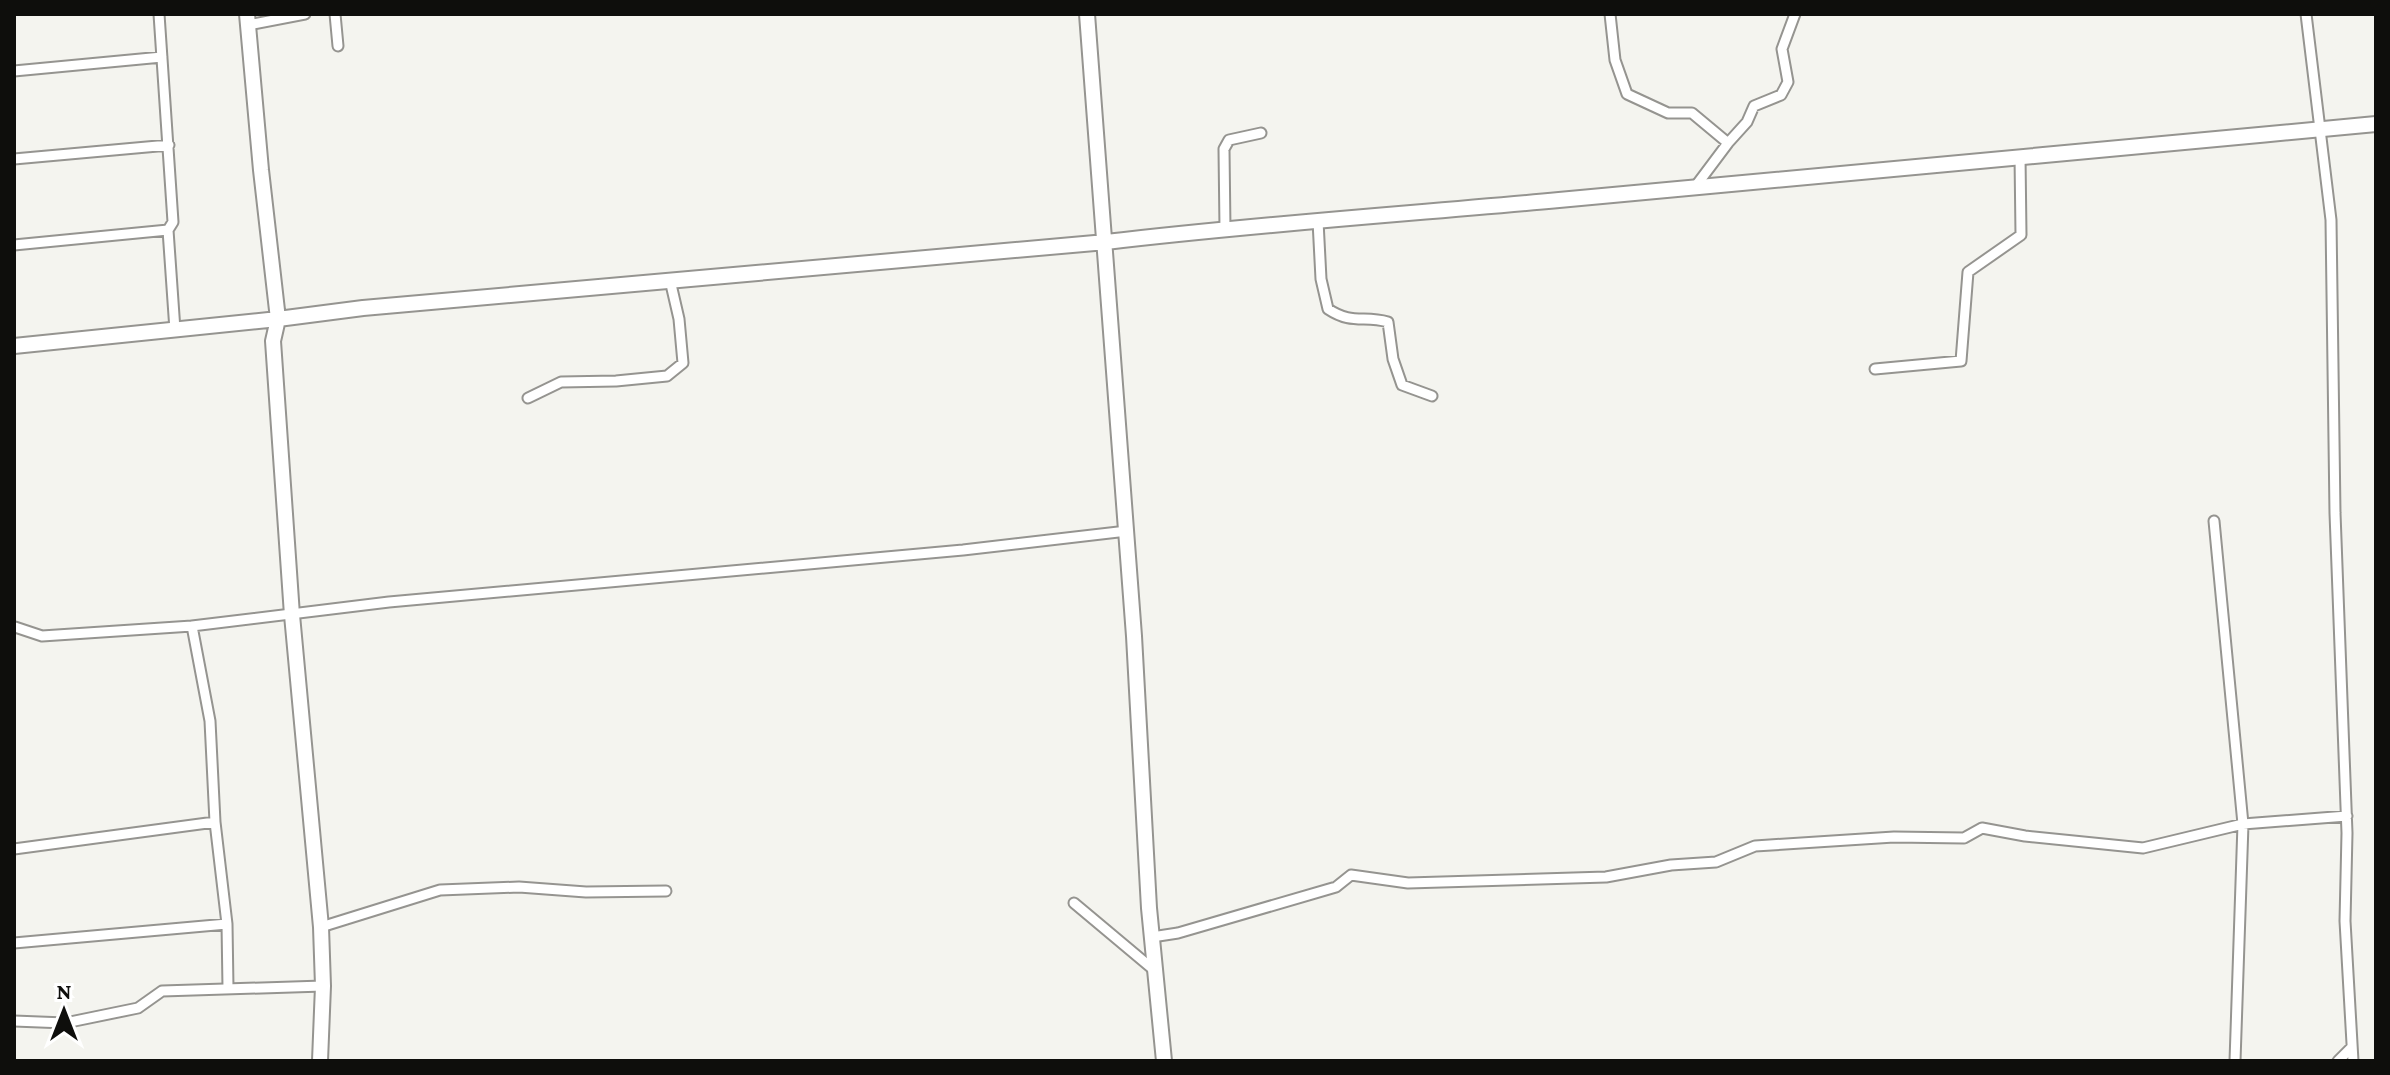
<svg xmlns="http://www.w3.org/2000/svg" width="2390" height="1075" font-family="'Crimson Pro',serif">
	<rect width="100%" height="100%" fill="#f4f4ef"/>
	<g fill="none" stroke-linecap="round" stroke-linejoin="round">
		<g stroke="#959490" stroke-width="13">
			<path id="street" d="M159 14 173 222 168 230 175 330
				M335 14 338 46
				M1610 14 1615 60 1627 94 1668 113H1692L1728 143 1695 187
				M2306 14 2331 220 2335 513 2347 833 2345 921 2353 1061
				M248 25 305 14
				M14 71 162 57
				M1728 143 1747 122 1754 106 1781 95 1788 82 1782 49 1795 14
				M14 159 169 145
				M1318 221 1321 279 1328 309C1352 325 1364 315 1388 322L1393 359 1402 385 1432 396
				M1225 229 1224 149 1229 140 1261 133
				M14 245 168 230
				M1875 369 1961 361 1968 272 2021 235 2020 156
				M528 398 561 382 616 381 667 376 683 363 679 319 670 280
				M2214 521 2243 824 2235 1061
				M192 626 210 721 215 822 227 924 228 988
				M15 627 42 636 192 626 389 602 963 550 1127 531
				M14 849 215 822
				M1074 903 1154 970
				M321 927 440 890 519 887 586 892 666 891
				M1152 937 1178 933 1336 887 1351 875 1408 883 1606 877 1671 865 1716 862 1755 846 1894 837 1964 838 1982 828 2025 836 2143 848 2243 824 2347 816
				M14 943 227 924
				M14 1021 65 1023 138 1008 162 991 323 986
				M2338 1061 2352 1047"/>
		</g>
		<g stroke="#959490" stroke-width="18">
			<path id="secondary" d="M247 14 261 170 278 319 273 341 292 615 321 927 323 986 320 1061
				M1087 14 1134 636 1149 908 1164 1061
				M14 346 278 319 363 308 1106 242C1257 224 1408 214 1559 200 1832 174 2104 150 2376 124"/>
		</g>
		<use href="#street" stroke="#fff" stroke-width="9"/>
		<use href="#secondary" stroke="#fff" stroke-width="14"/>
	</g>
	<rect width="2390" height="1075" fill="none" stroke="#0e0e0c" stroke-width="32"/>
	<g transform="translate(64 1011)" stroke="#ffffff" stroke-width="6" paint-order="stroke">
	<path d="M0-6L14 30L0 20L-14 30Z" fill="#0e0e0c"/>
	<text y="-12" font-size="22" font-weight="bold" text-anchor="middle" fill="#0e0e0c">N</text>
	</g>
</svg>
